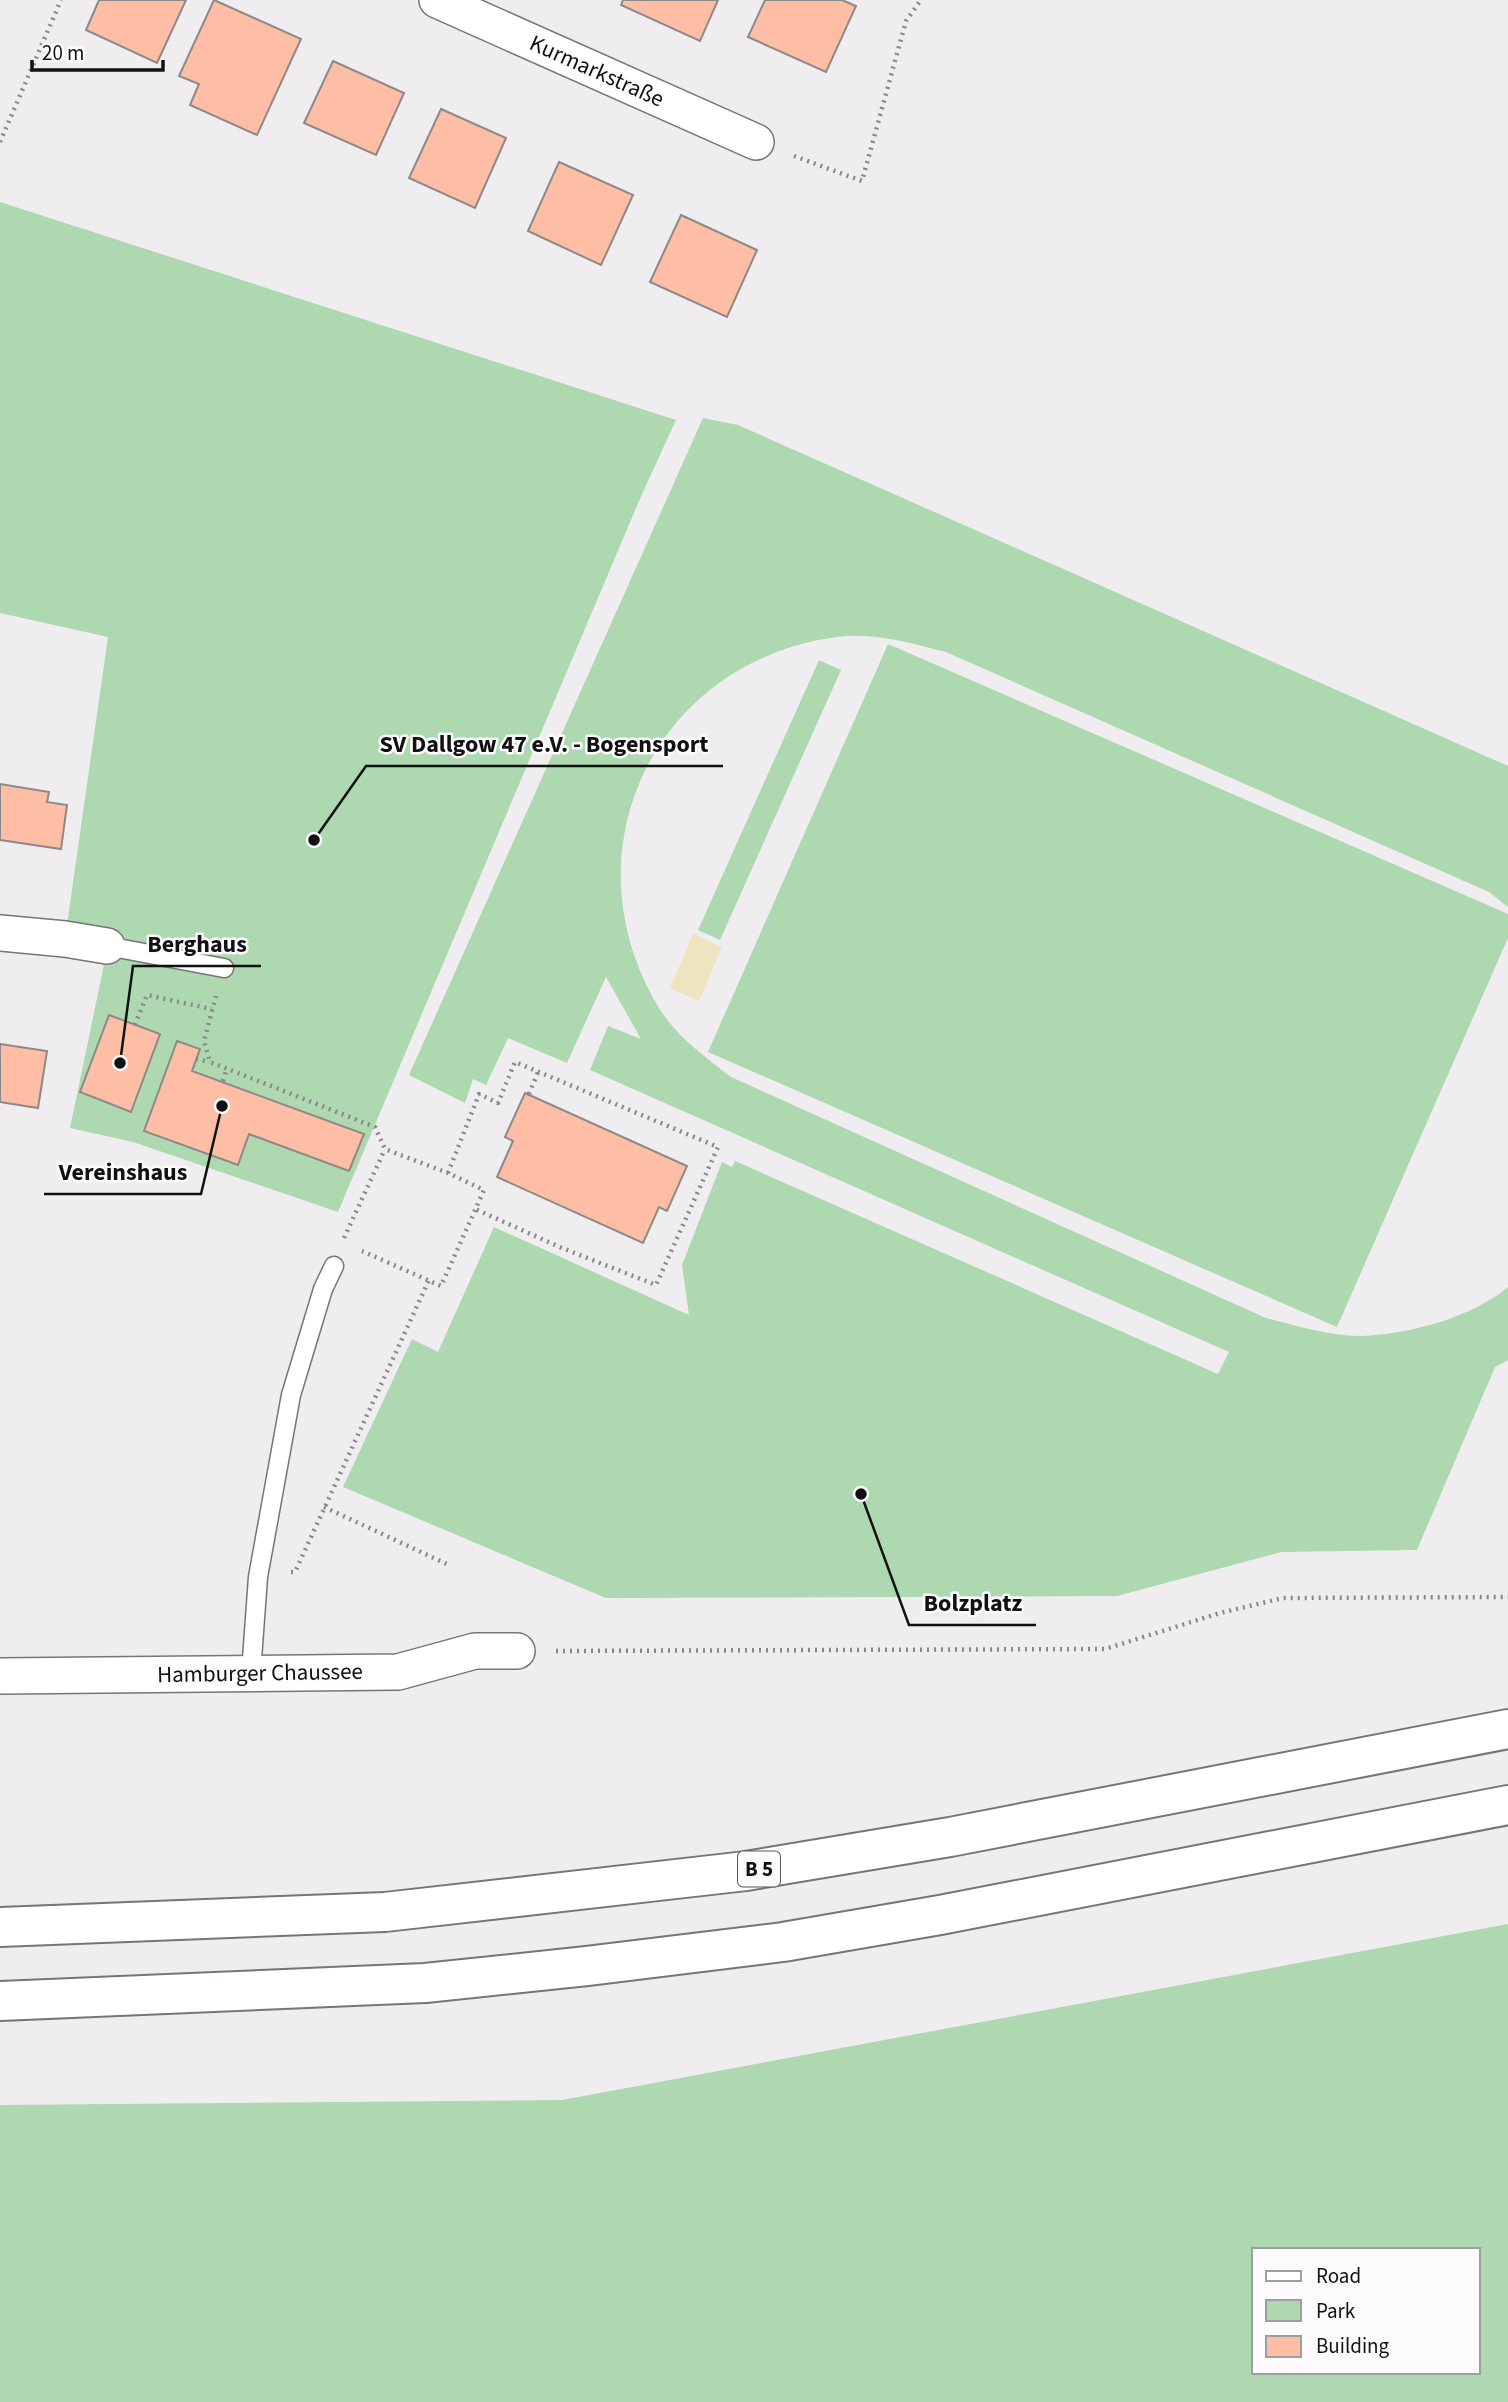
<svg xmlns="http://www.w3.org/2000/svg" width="1508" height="2402" font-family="'Source Sans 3',sans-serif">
	<rect width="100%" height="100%" fill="#efedf0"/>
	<path fill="#aed8b0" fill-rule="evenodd" d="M0 202 676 420 642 494 338 1212 133 1142 70 1128 106 955 65 939 108 637 0 613Z
		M703 418 738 425 1508 766V907L1489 892 946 652C910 643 874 632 837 637 655 661 564 851 659 1008 676 1036 705 1057 731 1077L1266 1318C1295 1325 1332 1337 1362 1336 1409 1334 1471 1318 1508 1287V1360L1495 1367 1417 1550 1281 1552 1117 1596 606 1598 343 1487 412 1339 438 1352 494 1227 689 1315 682 1265 722 1162 732 1167 735 1161 1218 1374 1229 1352 590 1070 608 1026 641 1039 606 977 567 1063 508 1038 486 1085 473 1079 465 1103 409 1075Z
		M888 644 1508 914V938L1337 1327 708 1052Z
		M819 660 841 670 720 940 698 930Z
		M1508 1924V2402H0V2105L562 2100ZM1254 2250H1478V2372H1254Z"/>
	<path fill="#eee4bf" d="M693 934 722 947 699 1001 670 988Z"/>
	<path fill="#febea5" stroke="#8c8987" stroke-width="2" d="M99 0H186L157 63 86 30Z
		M214 0 301 39 257 135 190 105 199 84 179 76Z
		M623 0H718L700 41 621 5Z
		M765 0H842L856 6 826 72 748 37Z
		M333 61 404 93 376 155 304 123Z
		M441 109 506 138 475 208 409 178Z
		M559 162 633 195 601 265 528 231Z
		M681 215 757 250 727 317 650 282Z
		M0 784 49 792 47 802 67 805 61 849 0 840Z
		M109 1015 160 1034 131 1112 80 1092Z
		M177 1041 200 1049 192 1071 364 1134 349 1171 249 1134 238 1165 144 1131Z
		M0 1044 47 1051 38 1108 0 1102Z
		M525 1093 687 1166 667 1211 659 1207 643 1243 497 1177 513 1141 505 1137Z"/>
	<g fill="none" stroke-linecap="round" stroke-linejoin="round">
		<g stroke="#767477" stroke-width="21">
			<path id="service" d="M107 946 224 968
				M251 1673 258 1577 291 1395 323 1289 334 1266"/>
		</g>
		<g stroke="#767477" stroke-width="38">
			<path id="minor" d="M437 0 756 142
				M0 933 65 939 107 946
				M0 1676 398 1672 475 1651H517"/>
		</g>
		<g stroke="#767477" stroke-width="42">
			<path id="trunk" d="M0 1927 385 1912 746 1871 950 1837 1508 1729
				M0 2001 425 1983 587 1966 783 1942 940 1915 1508 1805"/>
		</g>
		<path stroke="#888789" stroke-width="4.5" stroke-dasharray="2 5" stroke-linecap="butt" d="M0 142 61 0
			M794 156 862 181 906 21 921 0
			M216 996 204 1041 210 1062 375 1127 385 1149 448 1173 484 1190 441 1286 362 1251
			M135 1025 147 995 212 1009
			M196 1059 210 1062
			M223 1081 227 1068
			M529 1094 538 1072
			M448 1173 479 1094 498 1103 515 1062 718 1147 656 1285 562 1248 475 1209
			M344 1238 385 1149
			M324 1507 449 1565
			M291 1572H295L429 1280
			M556 1651 1105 1649 1220 1613 1283 1598 1508 1597"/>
		<use href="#service" stroke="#fff" stroke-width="18"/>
		<use href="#minor" stroke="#fff" stroke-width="35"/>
		<use href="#trunk" stroke="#fff" stroke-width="38"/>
	</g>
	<g text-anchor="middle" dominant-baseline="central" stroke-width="5" stroke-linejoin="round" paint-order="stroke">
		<rect fill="#fcfafd" stroke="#585758" stroke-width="2" x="738" y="1851.5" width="42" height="35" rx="5"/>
		<g font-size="21" font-weight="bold" fill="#121112">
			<text x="759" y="1869">B 5</text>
		</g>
		<g font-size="23" fill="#121112" stroke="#fcfafd">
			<text transform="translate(597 71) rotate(24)">Kurmarkstraße</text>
			<text transform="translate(260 1673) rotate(-1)">Hamburger Chaussee</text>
		</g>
	</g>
	<path fill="none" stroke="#121112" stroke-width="2.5" d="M314 840L366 766H723M120 1063L133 966H261M222 1106L201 1194H44M861 1494L909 1625H1036"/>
	<g fill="#121112" stroke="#fcfafd" stroke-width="2.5">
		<circle cx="314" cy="840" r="7"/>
		<circle cx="120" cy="1063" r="7"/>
		<circle cx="222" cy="1106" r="7"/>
		<circle cx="861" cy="1494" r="7"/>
	</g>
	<g font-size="24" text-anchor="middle" font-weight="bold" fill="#121112" stroke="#fcfafd" stroke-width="5" stroke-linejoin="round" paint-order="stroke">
		<text x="544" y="752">SV Dallgow 47 e.V. - Bogensport</text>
		<text x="197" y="952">Berghaus</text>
		<text x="123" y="1180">Vereinshaus</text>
		<text x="973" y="1611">Bolzplatz</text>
	</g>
	<rect x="1252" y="2248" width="228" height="126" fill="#fcfafd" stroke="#9e9d9f" stroke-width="2"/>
	<rect x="1266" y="2271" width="35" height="10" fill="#ffffff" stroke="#9e9d9f" stroke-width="2"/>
	<text x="1316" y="2283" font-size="21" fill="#121112">Road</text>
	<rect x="1266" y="2300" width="35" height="21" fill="#aed8b0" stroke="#9e9d9f" stroke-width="2"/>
	<text x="1316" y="2318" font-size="21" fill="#121112">Park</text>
	<rect x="1266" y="2336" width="35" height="21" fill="#febea5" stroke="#9e9d9f" stroke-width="2"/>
	<text x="1316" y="2353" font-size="21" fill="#121112">Building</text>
	<path d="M32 60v10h131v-10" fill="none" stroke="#121112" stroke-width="3.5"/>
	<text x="42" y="60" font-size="21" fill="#121112" stroke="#fcfafd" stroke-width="5" paint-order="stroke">20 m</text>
</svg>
